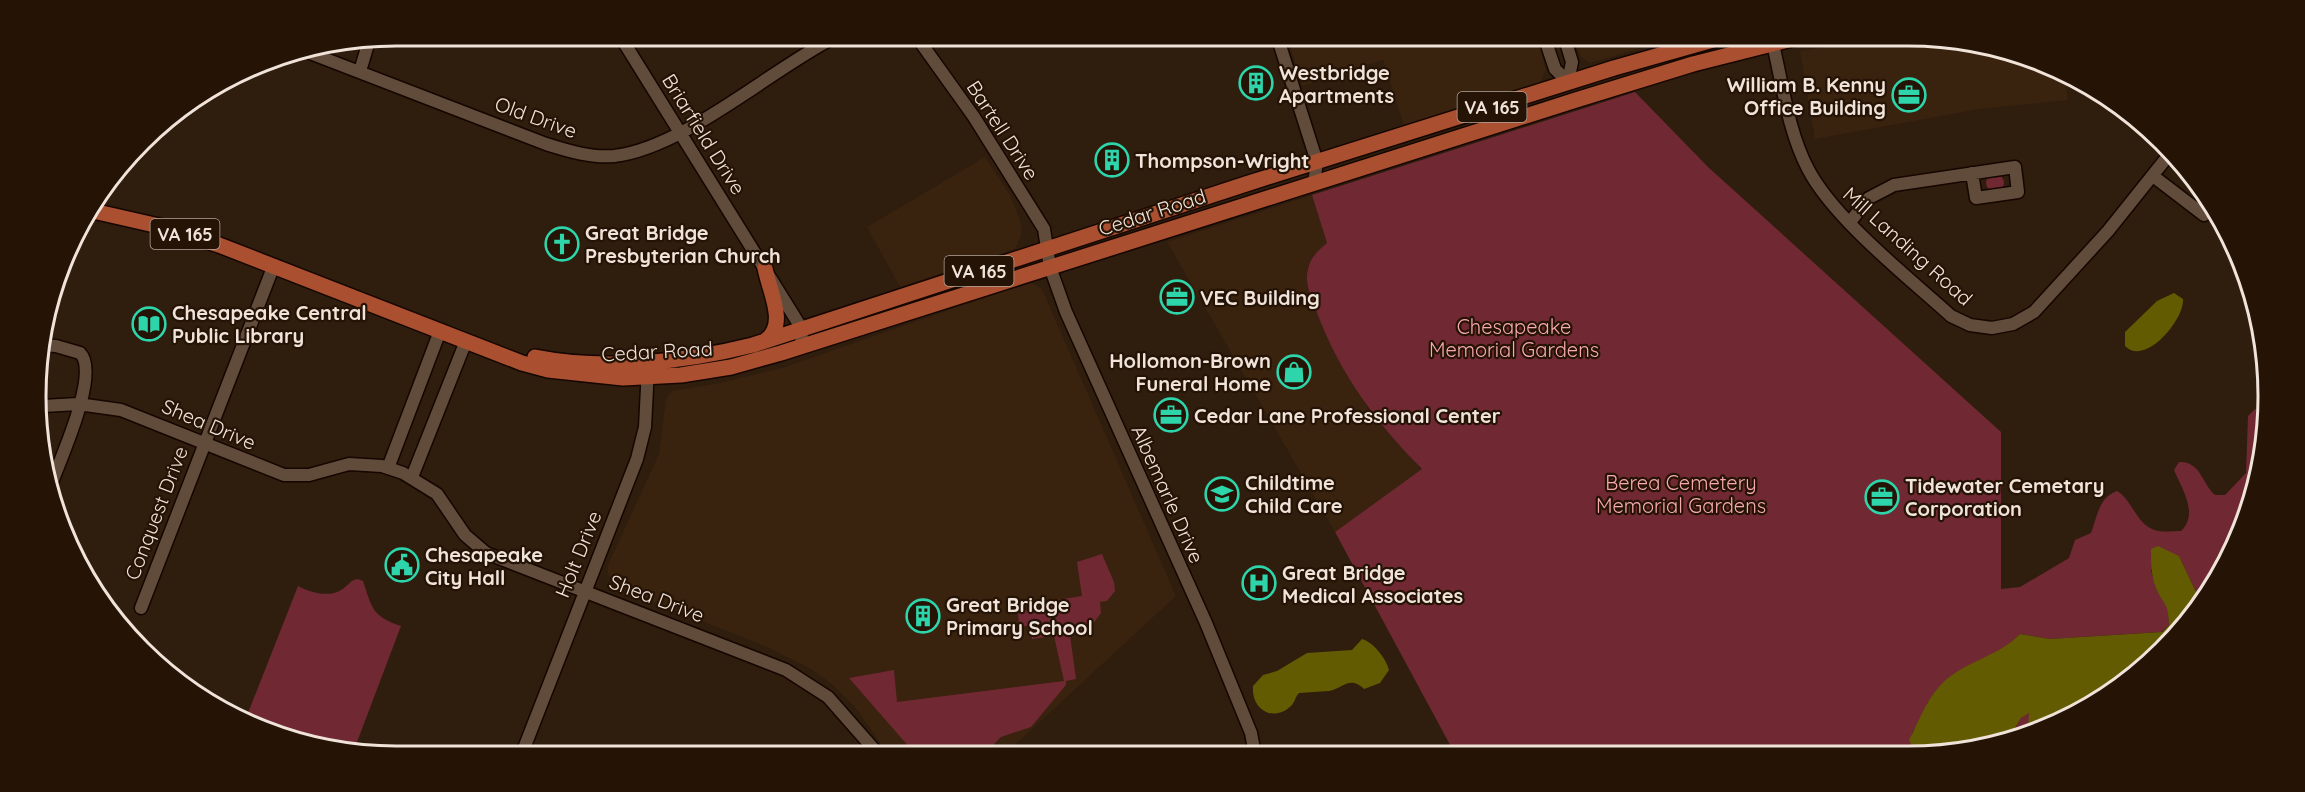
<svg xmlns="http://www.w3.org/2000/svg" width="2305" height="792" font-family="Quicksand,sans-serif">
	<rect width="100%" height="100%" fill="#2f1d0e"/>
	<path fill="#39220e" d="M1287 36H1537L1546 70 1540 83 1532 87 1404 126 1383 60 1302 86Z
		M1573 36H1681L1590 63 1581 57Z
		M1897 36 2002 48 2065 79 2068 100 1980 109 1815 139 1800 51Z
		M985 157 1010 195 1020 220 1022 233 1015 249 900 287 867 227Z
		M1312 195 1327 243 1314 255 1308 266 1307 284 1321 324 1335 353 1374 417 1422 470 1335 532 1167 242Z
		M1027 283H1032L1042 289 1176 596 1004 755H889L855 707 832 684 809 668 767 647 616 587 608 574V565L659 454 666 399 672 391 719 383 782 368Z"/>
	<path fill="#702833" d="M1635 92 1708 167 2001 432V589L2020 587 2069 558 2075 540 2091 533C2097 517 2099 497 2117 491 2132 500 2135 521 2152 529 2160 533 2173 531 2181 531 2199 514 2182 489 2174 470L2179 462C2201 461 2202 484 2215 495H2225L2246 473 2248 416 2255 409 2262 408 2257 489 2221 576 2203 598 2195 590 2179 556 2151 570 2157 590 2168 606 2169 625 2161 632 2050 639 2020 634 2006 648 1939 697 1928 702 1926 720C1910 728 1909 737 1915 753L1455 754 1335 532 1422 469C1377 424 1340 374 1317 313 1312 299 1304 285 1308 269 1310 258 1318 250 1327 243L1312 195Z
		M1986 183a9 9 0 1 1 18 0a9 9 0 1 1-18 0Z
		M1102 554 1114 582 1115 591 1107 601 1100 602 1101 613 1087 632 1070 635 1076 679 1066 681V685L1031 727 1001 737 983 755H916L849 678 894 670 897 702 1064 681 1054 636 1032 639 1030 626H1019L1018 612 1056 605V600L1082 596 1077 562Z
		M358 579 363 581C372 607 371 616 401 626L354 750 303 744 246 718 298 586C309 592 329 598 341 590 348 586 350 580 358 579Z
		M2030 712 2028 731 2010 736 2021 718Z"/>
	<path fill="#635b01" d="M2174 293 2183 299C2185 319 2145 367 2125 346V332L2157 301Z
		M2158 546 2179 556 2195 590 2203 598 2147 666 2080 711H2068L2050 724 2028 731 2029 713 2021 718 2010 736 1956 753H1915L1909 740C1918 723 1926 701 1939 687 1960 662 1997 658 2020 634L2050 639 2162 632 2169 625C2168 600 2164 607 2156 588 2151 575 2151 562 2151 549Z
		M1362 639C1373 642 1386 658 1389 670L1380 683 1364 689C1349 675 1343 689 1329 691 1318 692 1309 692 1299 693 1295 697 1295 702 1291 706 1273 723 1251 709 1253 686L1263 675 1277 671 1307 653 1352 650Z"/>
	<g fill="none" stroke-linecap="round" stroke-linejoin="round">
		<g stroke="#160600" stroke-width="15">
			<path id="minor" d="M620 36 802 329 801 347
				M916 36 974 117 1044 229 1050 267 1066 312 1206 623 1251 733 1255 754
				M1277 36 1317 162 1314 183
				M1544 36 1555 69 1568 82
				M1564 36 1572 62 1568 82
				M1771 36C1782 79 1787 129 1808 169 1834 219 1908 277 1951 316L1970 325 1992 328 2013 324 2034 312 2108 231 2168 156
				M310 53 546 144C568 151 591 158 614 156 684 148 771 69 837 36
				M360 71 369 41
				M2153 176 2204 215
				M1850 222 1869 198 1894 185 2015 167 2018 192 1976 198 1972 173
				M40 345 56 346 80 353C101 373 58 464 49 490
				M43 406 78 404 121 410 284 475H309L349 464 382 466 403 473 437 494 465 535 486 553 786 670 828 697 879 755
				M388 468 440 331
				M412 477 466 341
				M141 608 274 265
				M521 756 637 459 645 427 648 368"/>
		</g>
		<g stroke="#160600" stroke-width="18">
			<path id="major" d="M93 211 159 226 219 245 522 363 548 370 623 378 681 375 731 367 781 353 1576 100 1693 64 1804 36
				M765 268C769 291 788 324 766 340
				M535 357C605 371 685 362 753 345L1249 183 1614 68 1727 36"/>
		</g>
		<use href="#minor" stroke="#614c3c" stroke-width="12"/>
		<use href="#major" stroke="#aa5030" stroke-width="15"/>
	</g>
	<defs>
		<g id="building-ring" transform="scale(1.725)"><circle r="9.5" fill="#251305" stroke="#2ed4aa" stroke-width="1.5"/><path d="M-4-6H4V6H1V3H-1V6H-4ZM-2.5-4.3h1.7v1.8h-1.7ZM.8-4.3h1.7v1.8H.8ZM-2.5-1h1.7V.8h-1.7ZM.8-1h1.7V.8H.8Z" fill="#2ed4aa"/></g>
		<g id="office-ring" transform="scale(1.725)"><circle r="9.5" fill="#251305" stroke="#2ed4aa" stroke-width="1.5"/><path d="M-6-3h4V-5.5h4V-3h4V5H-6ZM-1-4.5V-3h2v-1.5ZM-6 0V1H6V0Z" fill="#2ed4aa"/></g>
		<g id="church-ring" transform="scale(1.725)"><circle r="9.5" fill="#251305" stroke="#2ed4aa" stroke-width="1.5"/><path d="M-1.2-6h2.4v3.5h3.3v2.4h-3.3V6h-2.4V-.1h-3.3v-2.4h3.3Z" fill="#2ed4aa"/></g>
		<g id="library-ring" transform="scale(1.725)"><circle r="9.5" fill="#251305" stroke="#2ed4aa" stroke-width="1.5"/><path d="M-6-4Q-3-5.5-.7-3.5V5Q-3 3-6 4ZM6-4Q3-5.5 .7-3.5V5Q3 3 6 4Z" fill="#2ed4aa"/></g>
		<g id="shop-ring" transform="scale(1.725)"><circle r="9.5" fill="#251305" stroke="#2ed4aa" stroke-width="1.5"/><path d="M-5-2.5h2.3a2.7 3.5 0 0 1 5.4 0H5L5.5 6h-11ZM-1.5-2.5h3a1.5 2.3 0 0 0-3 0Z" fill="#2ed4aa"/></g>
		<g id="school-ring" transform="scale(1.725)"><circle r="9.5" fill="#251305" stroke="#2ed4aa" stroke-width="1.5"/><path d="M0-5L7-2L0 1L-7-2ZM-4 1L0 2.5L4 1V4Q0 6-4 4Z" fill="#2ed4aa"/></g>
		<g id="civic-ring" transform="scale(1.725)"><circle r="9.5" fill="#251305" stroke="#2ed4aa" stroke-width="1.5"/><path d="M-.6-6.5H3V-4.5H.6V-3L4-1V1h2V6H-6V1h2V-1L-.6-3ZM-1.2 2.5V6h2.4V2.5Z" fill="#2ed4aa"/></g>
		<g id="hospital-ring" transform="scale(1.725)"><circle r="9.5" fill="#251305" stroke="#2ed4aa" stroke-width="1.5"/><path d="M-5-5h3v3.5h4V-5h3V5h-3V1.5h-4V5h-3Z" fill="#2ed4aa"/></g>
	</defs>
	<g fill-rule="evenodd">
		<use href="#building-ring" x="1256" y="83"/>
		<use href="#office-ring" x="1909" y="95"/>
		<use href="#building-ring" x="1112" y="160"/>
		<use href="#church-ring" x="562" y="244"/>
		<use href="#office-ring" x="1177" y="297"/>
		<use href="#library-ring" x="149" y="324"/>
		<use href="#shop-ring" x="1294" y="372"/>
		<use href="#office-ring" x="1171" y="415"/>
		<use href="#school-ring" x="1222" y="494"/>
		<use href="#office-ring" x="1882" y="497"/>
		<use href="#civic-ring" x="402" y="565"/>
		<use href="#hospital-ring" x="1259" y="583"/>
		<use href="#building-ring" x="923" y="616"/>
	</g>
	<g text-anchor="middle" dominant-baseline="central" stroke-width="4.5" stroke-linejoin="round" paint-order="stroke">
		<g fill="#251305" stroke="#b3a59a" stroke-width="1.5">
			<rect x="1457.5" y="92" width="69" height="30" rx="4.5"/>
			<rect x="150.5" y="219" width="69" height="30" rx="4.5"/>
			<rect x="944.5" y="256" width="69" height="30" rx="4.5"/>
		</g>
		<g font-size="18" font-weight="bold" fill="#f0e3da">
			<text x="1492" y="107">VA 165</text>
			<text x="185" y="234">VA 165</text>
			<text x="979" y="271">VA 165</text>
		</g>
		<g font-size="20" font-weight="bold" fill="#f0e3da" stroke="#251305" text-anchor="start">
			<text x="1279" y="72">Westbridge<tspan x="1279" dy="23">Apartments</tspan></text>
			<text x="1886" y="84" text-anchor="end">William B. Kenny<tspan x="1886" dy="23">Office Building</tspan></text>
			<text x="1135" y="160">Thompson-Wright</text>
			<text x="585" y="232">Great Bridge<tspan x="585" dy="23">Presbyterian Church</tspan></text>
			<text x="1200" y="297">VEC Building</text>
			<text x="172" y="312">Chesapeake Central<tspan x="172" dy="23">Public Library</tspan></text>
			<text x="1271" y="360" text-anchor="end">Hollomon-Brown<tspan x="1271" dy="23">Funeral Home</tspan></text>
			<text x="1194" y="415">Cedar Lane Professional Center</text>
			<text x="1245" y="482">Childtime<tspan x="1245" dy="23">Child Care</tspan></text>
			<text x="1905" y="485">Tidewater Cemetary<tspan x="1905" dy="23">Corporation</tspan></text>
			<text x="425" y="554">Chesapeake<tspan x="425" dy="23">City Hall</tspan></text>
			<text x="1282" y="572">Great Bridge<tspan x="1282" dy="23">Medical Associates</tspan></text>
			<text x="946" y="604">Great Bridge<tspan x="946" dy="23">Primary School</tspan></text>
		</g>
		<g font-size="20" fill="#f0e3da" stroke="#251305">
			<text transform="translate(536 117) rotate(20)">Old Drive</text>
			<text transform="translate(1003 130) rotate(57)">Bartell Drive</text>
			<text transform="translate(704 134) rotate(58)">Briarfield Drive</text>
			<text transform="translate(1152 212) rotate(-18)">Cedar Road</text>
			<text transform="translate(1908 246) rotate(42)">Mill Landing Road</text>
			<text transform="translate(657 351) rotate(-3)">Cedar Road</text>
			<text transform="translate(209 424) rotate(23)">Shea Drive</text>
			<text transform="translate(1168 494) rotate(66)">Albemarle Drive</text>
			<text transform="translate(156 513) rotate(-69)">Conquest Drive</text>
			<text transform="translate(578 554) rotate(-68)">Holt Drive</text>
			<text transform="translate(657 598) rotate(21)">Shea Drive</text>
		</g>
		<g font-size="20" fill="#f8aab0" stroke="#251305">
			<text x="1514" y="326">Chesapeake<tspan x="1514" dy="23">Memorial Gardens</tspan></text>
			<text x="1681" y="482">Berea Cemetery<tspan x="1681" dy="23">Memorial Gardens</tspan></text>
		</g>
	</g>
	<path d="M0 0H2305V792H0ZM396 46H1908A350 350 0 0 1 2258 396V396A350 350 0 0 1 1908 746H396A350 350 0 0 1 46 396V396A350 350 0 0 1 396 46Z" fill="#251305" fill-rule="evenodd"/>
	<path fill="none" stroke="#f0e3da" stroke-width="3" d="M396 46H1908A350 350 0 0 1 2258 396V396A350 350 0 0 1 1908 746H396A350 350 0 0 1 46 396V396A350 350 0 0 1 396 46Z"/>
</svg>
